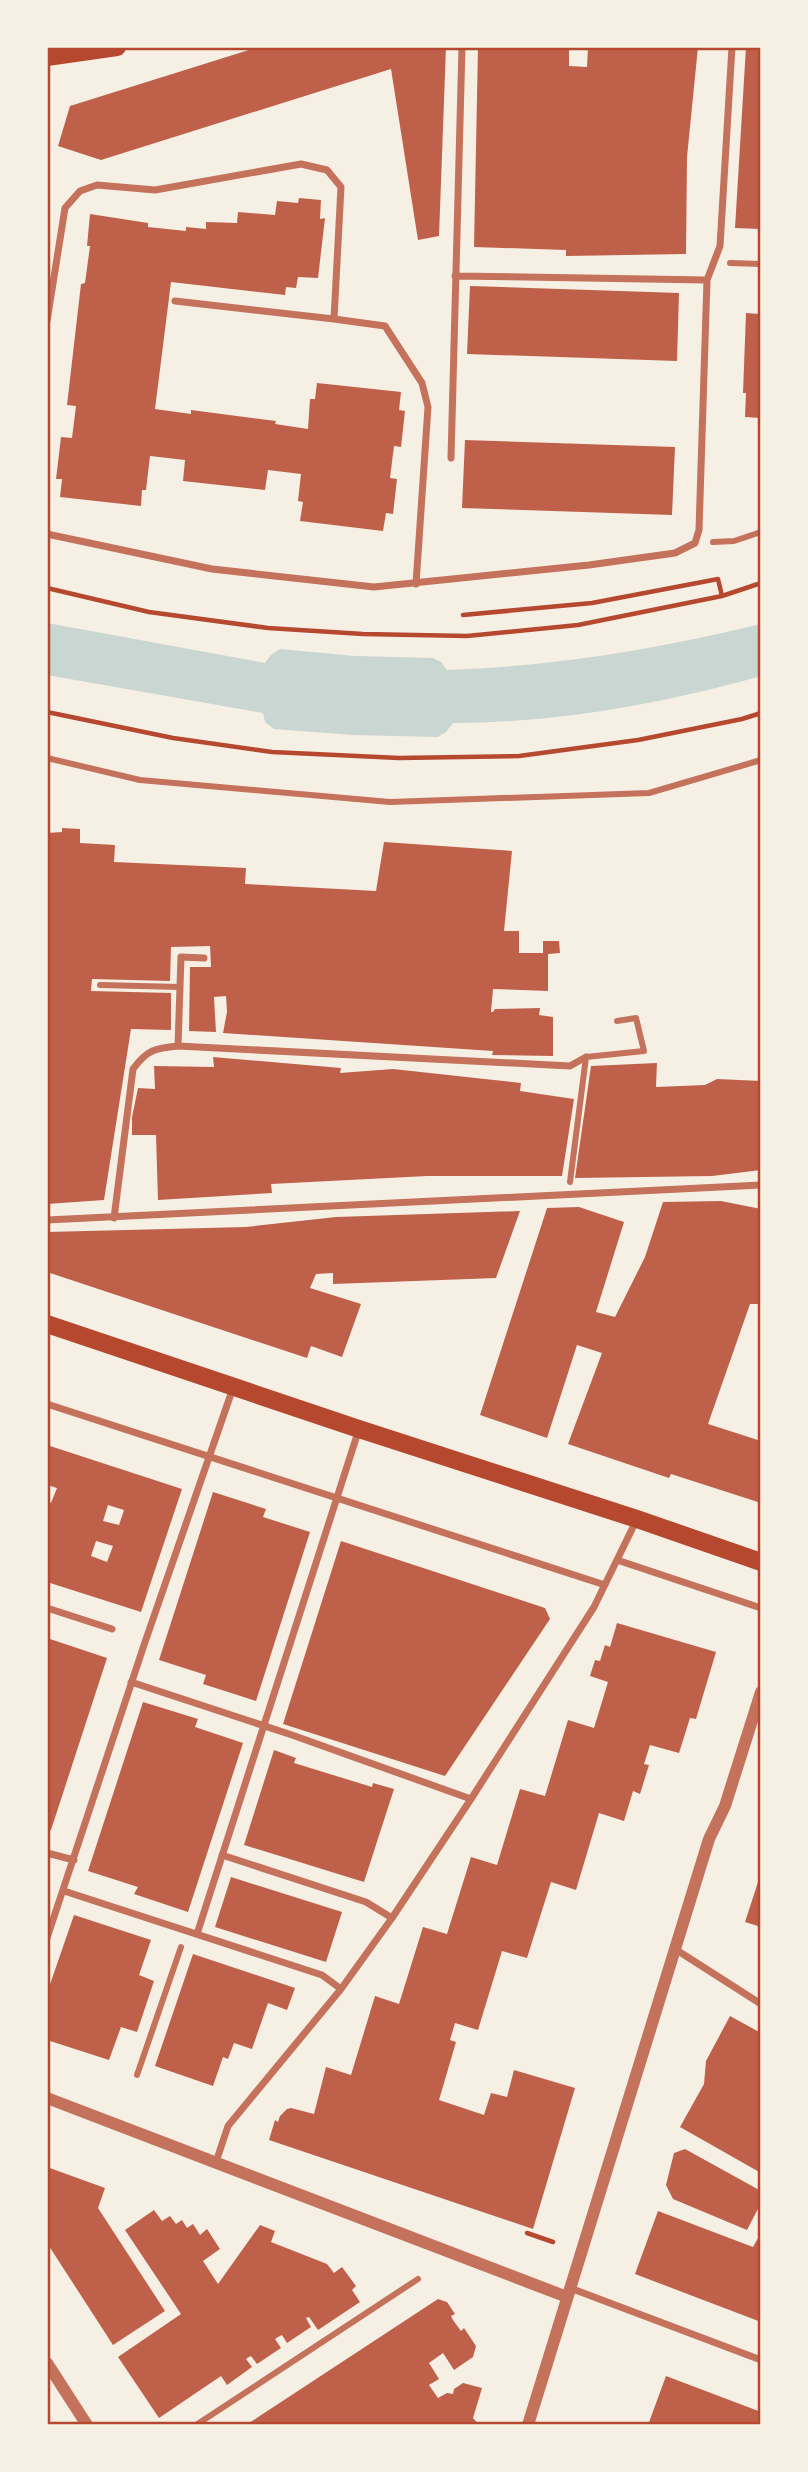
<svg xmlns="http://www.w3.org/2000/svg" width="808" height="2472" font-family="'Titillium Web',sans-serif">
	<rect width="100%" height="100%" fill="#f6efe4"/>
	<path fill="#c9d6d2" d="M47 623 265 663 271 655 280 649 355 656 433 658 441 662 447 670C556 666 654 650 761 624V676C662 704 555 723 453 723L446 732 438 737 353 735 274 729 265 722 263 713 47 675Z"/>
	<path fill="#bf614a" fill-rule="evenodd" d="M258 47H446L439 236 418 240 391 69 101 160 58 146 70 106Z
		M478 47H569V66L587 67 588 47H698L687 157 686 254 566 256V250L474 247Z
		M746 47H761V229L735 228Z
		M299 198 321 200 320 219 325 218 318 278 298 277 296 288 286 287 285 295 171 282 155 409 191 414V410L276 421 275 424 308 429 310 399H315L317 383 401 392 399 410 405 411 401 447 394 446 390 478 397 479 393 514 386 513 383 531 300 521 303 502 298 501 301 474 268 470 265 490 183 481 185 460 150 456 146 490H142L141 506 60 497 62 479H56L61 437 72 438 76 406 67 405 81 284 85 283 90 246H87L90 214 148 223V227L186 231V227L206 229V222L237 223 238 212 275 215 277 201 298 203Z
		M470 286 679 293 677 361 467 354Z
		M746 313 761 314V418L745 417 746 393H743Z
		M465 440 675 447 672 515 462 508Z
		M62 828 80 829V843L115 845 114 862 246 868 245 884 376 891 384 842 512 851 504 931H519V953H543V941H559L560 953 548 954V991L493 989 491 1012H493L495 1009 540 1008 539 1015 553 1017V1056L492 1055 493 1051 223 1033 227 1012 226 996 214 997 216 1032 189 1031 190 967H211L210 946 171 947 170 981 92 979 91 991 171 993V1030L131 1029 104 1200 47 1204V833L62 832Z
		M213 1057 341 1068 340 1073 393 1069 521 1083 520 1091 574 1099 562 1176H427L271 1184 272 1193 158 1200 156 1135H132V1117L138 1088 155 1089 154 1066 214 1067Z
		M657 1063 656 1087 705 1085 717 1079 761 1081V1170L712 1176 575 1178 591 1066Z
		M721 1201 761 1209V1304H750L708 1424 761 1441V1503L671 1474 669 1478 568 1444 602 1353 577 1345 547 1438 480 1415 547 1208 579 1207 624 1222 596 1312 615 1317 645 1257 663 1202Z
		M520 1211 496 1278 333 1284V1273L316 1274 310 1288 361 1304 342 1357 311 1346 307 1358 47 1272V1232L246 1227 336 1217Z
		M47 1445 182 1489 141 1612 47 1582V1501L51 1503 57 1488 47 1485ZM108 1505 124 1510 119 1525 103 1521ZM96 1541 113 1546 107 1562 91 1556Z
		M213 1492 266 1509 263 1517 310 1532 256 1701 203 1684 206 1675 159 1660Z
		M341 1541 545 1608 550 1619 445 1776 283 1724Z
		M617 1623 716 1652 696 1719 690 1718 679 1753 650 1745 644 1764 649 1765 640 1794 633 1791 624 1821 599 1813 576 1890 551 1882 527 1958 502 1951 478 2030 455 2023 450 2040 456 2042 439 2100 484 2115 491 2093 507 2097 514 2070 575 2088 533 2229 269 2140 275 2120 278 2122 280 2116 287 2109 291 2108 314 2114 326 2067 351 2075 375 1996 399 2004 423 1927 447 1934 471 1857 497 1865 520 1789 545 1796 568 1720 594 1728 608 1682 590 1676 595 1660 600 1661 605 1645 610 1647Z
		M47 1638 107 1658 51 1830 47 1829Z
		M143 1702 198 1719 195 1727 243 1743 188 1912 134 1894 138 1887 88 1871Z
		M274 1750 296 1758 294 1763 372 1787 373 1783 394 1789 364 1882 244 1845Z
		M760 1876H761V1927L745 1922Z
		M231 1877 342 1912 326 1962 215 1927Z
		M74 1915 151 1940 139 1975 154 1981 137 2032 121 2027 109 2060 47 2040V1993Z
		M193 1954 295 1988 287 2010 268 2003 252 2049 234 2043 228 2059 223 2057 213 2086 155 2066Z
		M730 2016 761 2033V2173L680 2127 704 2084 706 2061Z
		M685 2149 761 2191V2203L747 2230 673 2199 666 2185 674 2153Z
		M47 2167 105 2188 98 2208 165 2311 113 2345 47 2243Z
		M154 2210 162 2221 170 2216 176 2224 182 2220 187 2228 193 2224 200 2235 207 2229 220 2249 203 2261 218 2284 260 2225 275 2231 271 2242 327 2264 334 2273 342 2267 356 2286 352 2290 360 2302 318 2330 309 2317 306 2318 311 2327 287 2343 282 2335 278 2337 275 2339 281 2348 257 2364 251 2356 249 2357 246 2359 252 2367 227 2385 221 2376 159 2418 118 2357 181 2314 125 2230Z
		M658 2211 753 2247 761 2233V2322L635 2274Z
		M438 2299 447 2302 455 2314 451 2316 453 2320 461 2331 464 2328 476 2346 473 2357 454 2370 443 2353 429 2363 439 2379 429 2385 438 2398 447 2393 453 2394 454 2389 463 2383 482 2388 473 2418 479 2425H246Z
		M666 2376 761 2412V2425H648Z"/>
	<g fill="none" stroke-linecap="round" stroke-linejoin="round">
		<path stroke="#b5482f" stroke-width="4.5" d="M47 588 149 612 268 628 363 634 467 636 578 625 722 596 761 583
			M463 615 592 603 718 579 722 596
			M47 712 173 738 272 752 399 758 519 756 638 740 742 719 761 713
			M527 2233 553 2242"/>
		<path stroke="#c5725c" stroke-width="6" d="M730 263 761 264
			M713 542 734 541 761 532
			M47 758 140 780 390 802 649 793 761 760
			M100 985 180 987
			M570 1182 586 1057 644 1051 636 1018 617 1021
			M137 2075 181 1947
			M196 2425 418 2279"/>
		<path stroke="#c5725c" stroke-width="7" d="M455 276 707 280
			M175 301 334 319
			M47 321 65 208 80 191 97 185 155 190 301 164 327 170 341 187 334 319 385 326 422 383 428 407 416 584
			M451 458 462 47
			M47 534 212 569 374 587 589 565 675 553 695 543 699 530 707 280 720 246 732 47
			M178 1046 181 957 204 958
			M114 1218 133 1069C147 1050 155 1048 178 1046L570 1066 586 1057
			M47 1220 761 1185
			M47 1404 605 1585
			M617 1560 761 1608
			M47 1608 112 1629
			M131 1682 292 1735 471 1799
			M47 1853 74 1860
			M222 1855 366 1902 392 1918
			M64 1891 322 1975 341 1989
			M197 1934 359 1429
			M47 1938 144 1645 233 1388
			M675 1949 761 2004
			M216 2162 228 2126 341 1989 392 1918 471 1799 594 1607 637 1519
			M570 2288 761 2360"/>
		<path stroke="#c5725c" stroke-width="12" d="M47 2098 567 2297
			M47 2363 87 2425
			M528 2425 709 1839 725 1806 761 1692"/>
		<path stroke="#b5482f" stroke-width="18" d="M47 57 117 47
			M47 1324 359 1429 637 1519 761 1562"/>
	</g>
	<rect width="808" height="2472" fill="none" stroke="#f6efe4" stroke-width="98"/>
	<rect x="49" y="49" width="710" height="2374" fill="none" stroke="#b5482f" stroke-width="2.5"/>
</svg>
